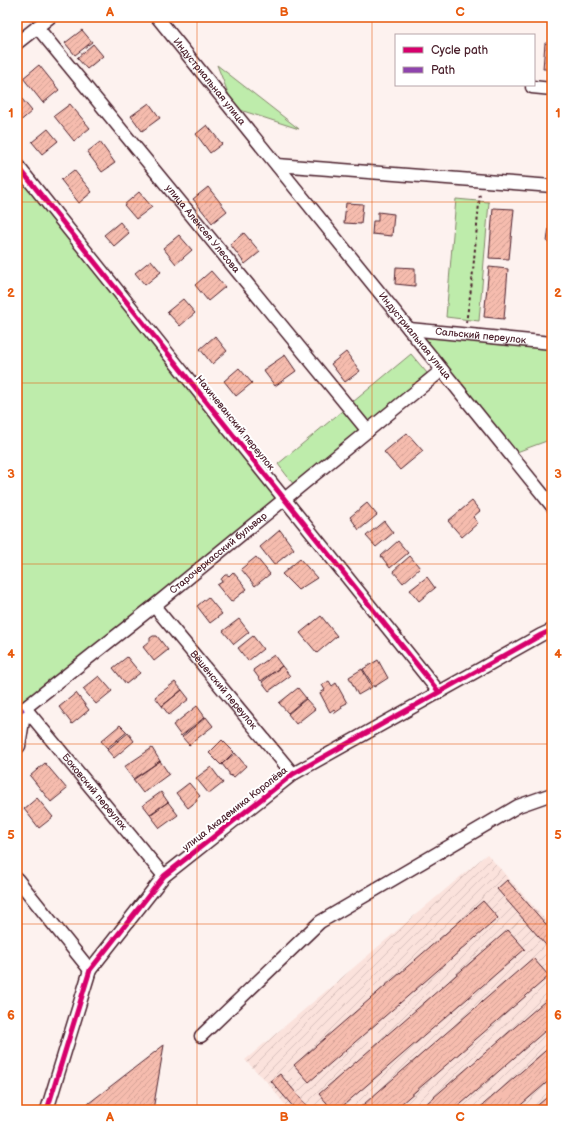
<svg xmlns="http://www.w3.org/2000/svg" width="569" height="1127" font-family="'Balsamiq Sans',sans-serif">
	<defs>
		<pattern id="industrial-furrows" width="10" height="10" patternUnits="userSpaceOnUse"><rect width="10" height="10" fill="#fbe2dc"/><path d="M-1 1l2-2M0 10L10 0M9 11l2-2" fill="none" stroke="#d9c1bd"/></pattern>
		<pattern id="building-hatch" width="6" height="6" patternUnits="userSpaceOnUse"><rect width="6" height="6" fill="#f6bcae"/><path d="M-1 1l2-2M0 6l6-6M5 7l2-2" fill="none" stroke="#d4a196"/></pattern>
	</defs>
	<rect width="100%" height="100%" fill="#fdf2ef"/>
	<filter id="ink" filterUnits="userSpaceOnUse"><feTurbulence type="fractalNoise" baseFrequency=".025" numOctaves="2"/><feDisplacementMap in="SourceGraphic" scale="8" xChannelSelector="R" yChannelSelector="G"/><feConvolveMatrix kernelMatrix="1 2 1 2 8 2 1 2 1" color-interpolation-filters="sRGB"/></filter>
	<g filter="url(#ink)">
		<path fill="url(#industrial-furrows)" d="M487 854 552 927V1110H289L268 1083 245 1060Z"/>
		<path fill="#beecab" stroke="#84866b" d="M217 65 299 129 234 108Z
			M17 173 278 498 19 707 17 716Z
			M456 199 489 202 479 321 446 317Z
			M425 336 552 348V439L514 453 422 339Z
			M411 354 427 373 294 485 278 464Z"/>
		<path fill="url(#building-hatch)" stroke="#4a1f2b" d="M82 30 92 42 75 55 65 43Z
			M545 43 552 44V69H543Z
			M93 44 103 56 87 69 77 58Z
			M39 65 59 90 43 103 23 78Z
			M22 99 32 111 17 124V103Z
			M149 103 160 118 142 131 131 116Z
			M70 104 90 128 74 141 54 116Z
			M207 125 222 144 210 153 196 134Z
			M48 129 58 141 42 154 32 142Z
			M100 142 115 163 102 172 87 152Z
			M74 170 92 192 79 203 61 180Z
			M208 187 227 211 212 223 193 199Z
			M139 192 152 207 136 219 124 205Z
			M346 203 363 204 361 224 344 223Z
			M493 208 514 209 509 259 489 258Z
			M551 211H552V243L547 242Z
			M378 212 394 214 392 236 372 234 373 221H378Z
			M120 222 129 233 114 246 104 235Z
			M244 233 260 252 245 264 230 244Z
			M179 235 192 250 176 264 163 248Z
			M151 260 161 272 145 285 135 273Z
			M396 267 415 268V286L395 284Z
			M489 267 508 269 504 319 484 317Z
			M211 271 225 287 208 301 195 285Z
			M183 299 195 313 180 326 167 312Z
			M215 336 227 351 212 364 200 349Z
			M346 352 360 371 345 382 331 364Z
			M285 355 296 371 275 386 263 370Z
			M239 368 252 383 236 396 224 381Z
			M407 433 423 451 400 470 384 452Z
			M472 501 480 511 473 517 478 523 462 537 448 521Z
			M367 503 377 515 359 530 350 517Z
			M384 521 393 533 376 547 366 536Z
			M280 530 294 549 274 565 260 547Z
			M398 541 408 553 390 568 381 556Z
			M410 556 420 568 403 583 393 571Z
			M256 557 270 574 255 586 241 569Z
			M300 559 317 578 298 590 282 574Z
			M233 572 247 589 231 602 217 585 222 582 221 580 222 578 225 575H228L229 576Z
			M427 577 435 588 419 601 410 590Z
			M208 597 222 614 210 623 197 606Z
			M321 616 337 636 317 653 300 633Z
			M239 619 249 632 234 644 223 631Z
			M153 636H157L168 650 154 661 143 647 150 641V638Z
			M253 636 263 649 248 661 238 648Z
			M274 655 282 666 261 681 253 670Z
			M127 657 140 673 126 684 113 668Z
			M378 660 388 678 374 687 363 669Z
			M282 666 290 676 269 691 262 682Z
			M362 669 372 687 358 695 349 677Z
			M99 676 112 691 96 704 83 689Z
			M329 681 332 686 336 683 347 703 341 706 342 708 335 713 334 709 330 712 320 693 325 690 322 685Z
			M175 682 182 690 162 706 155 697Z
			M298 688 306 698 288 713 279 703Z
			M182 690 189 699 169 715 162 706Z
			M76 693 89 710 72 724 59 707Z
			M306 699 315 709 296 724 288 714Z
			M197 706 205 717 181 736 173 725Z
			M206 717 213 726 189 745 182 737Z
			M120 725 127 732 107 748 101 741Z
			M128 733 134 741 114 758 107 750Z
			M222 740 234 752 221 765 209 753Z
			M152 748 160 761 133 779 124 767Z
			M235 753 246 766 233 778 232 776 229 775V773L222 764Z
			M160 761 169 774 143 793 133 780Z
			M45 763 67 789 51 802 30 776Z
			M211 767 223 783 209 794 196 778Z
			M189 783 200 796 196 799 197 801 188 808 176 793Z
			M161 792 168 802 150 814 143 805Z
			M37 798 53 817 39 828 24 809Z
			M168 802 178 815 160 828 150 815Z
			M507 880 552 931V952L497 889Z
			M483 901 498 918 309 1082 294 1065Z
			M508 930 525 949 338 1110H333L319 1094Z
			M533 958 549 976 394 1110H357Z
			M552 995V1025L454 1110H419Z
			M164 1045 153 1110H80Z
			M552 1045V1078L515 1110H477Z
			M280 1074 307 1106 310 1110H296L271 1081Z
			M552 1093V1110H532Z"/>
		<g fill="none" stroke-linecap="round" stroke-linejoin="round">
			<g stroke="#4a1f2b" stroke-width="15">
				<g id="street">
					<path id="s1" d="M157 17 552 506"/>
					<path id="s2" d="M37 27 368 431"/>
					<path d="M17 43 50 17"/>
					<path d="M532 87 552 89"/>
					<path d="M17 165 439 692"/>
					<path d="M277 165 552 186"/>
					<path id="s3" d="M409 329 552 343"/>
					<path id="s4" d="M154 606 293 774"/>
					<path id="s5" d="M25 708 164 876"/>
					<path id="s6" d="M17 748 19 746 25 708 154 606 442 370"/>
					<path d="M17 879 90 970"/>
					<path d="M201 1036 320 922 518 806 552 794"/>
					<path d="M47 1110 90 970 164 876 293 774 541 635 552 630"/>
				</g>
			</g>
			<path stroke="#4a1f2b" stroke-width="2" stroke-dasharray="3 3" stroke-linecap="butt" d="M466 323 472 282 480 192"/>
			<use href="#street" stroke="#fff" stroke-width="12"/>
			<path stroke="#8e44ad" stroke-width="4" stroke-dasharray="8 4" stroke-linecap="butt" d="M17 713 25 708"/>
			<g stroke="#fff" stroke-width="8">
				<path id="cycleway" d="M17 165 439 692
					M47 1110 90 970 164 876 293 774 541 635 552 630"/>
			</g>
			<use href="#cycleway" stroke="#d6006c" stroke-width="5"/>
		</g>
	</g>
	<path fill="none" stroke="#e8590c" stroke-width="1" stroke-opacity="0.55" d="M197 17V1110M372 17V1110M17 202H552M17 383H552M17 564H552M17 744H552M17 924H552"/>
	<g text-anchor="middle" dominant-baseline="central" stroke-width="4" stroke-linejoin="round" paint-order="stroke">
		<g font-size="10" fill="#4a1f2b" stroke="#fff">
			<text stroke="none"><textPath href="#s1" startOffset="83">Индустриальная улица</textPath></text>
			<text stroke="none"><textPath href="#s2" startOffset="261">улица Алексея Улесова</textPath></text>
			<text stroke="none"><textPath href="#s1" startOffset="410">Индустриальная улица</textPath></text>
			<text stroke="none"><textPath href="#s3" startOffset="72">Сальский переулок</textPath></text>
			<text transform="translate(235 423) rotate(51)">Нахичеванский переулок</text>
			<text stroke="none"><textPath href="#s6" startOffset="289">Старочеркасский бульвар</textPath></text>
			<text stroke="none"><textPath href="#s4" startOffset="109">Вёшенский переулок</textPath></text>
			<text stroke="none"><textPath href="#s5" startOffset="109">Боковский переулок</textPath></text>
			<text transform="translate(235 809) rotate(-38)">улица Академика Королёва</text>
		</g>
	</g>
	<rect width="569" height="1127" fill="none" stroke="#fff" stroke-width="44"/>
	<rect x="395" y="34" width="140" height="52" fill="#ffffff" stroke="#b7a5aa"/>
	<rect x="403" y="47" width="20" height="6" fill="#d6006c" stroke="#b7a5aa"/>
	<text x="431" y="54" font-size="12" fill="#4a1f2b">Cycle path</text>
	<rect x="403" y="67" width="20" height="6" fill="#8e44ad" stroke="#b7a5aa"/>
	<text x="431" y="74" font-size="12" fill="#4a1f2b">Path</text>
	<rect x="22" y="22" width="525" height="1083" fill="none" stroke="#e8590c" stroke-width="1.5"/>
	<g font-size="13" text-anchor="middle" font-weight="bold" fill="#e8590c">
		<text x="110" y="16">A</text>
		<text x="284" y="16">B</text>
		<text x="460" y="16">C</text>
		<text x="11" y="117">1</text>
		<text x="558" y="117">1</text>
		<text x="11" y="297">2</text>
		<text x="558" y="297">2</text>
		<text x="11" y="478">3</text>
		<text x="558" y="478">3</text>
		<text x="11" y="658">4</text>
		<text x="558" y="658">4</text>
		<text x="11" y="839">5</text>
		<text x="558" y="839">5</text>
		<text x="11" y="1019">6</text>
		<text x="558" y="1019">6</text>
		<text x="110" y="1121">A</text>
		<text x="284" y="1121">B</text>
		<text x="460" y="1121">C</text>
	</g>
</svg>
